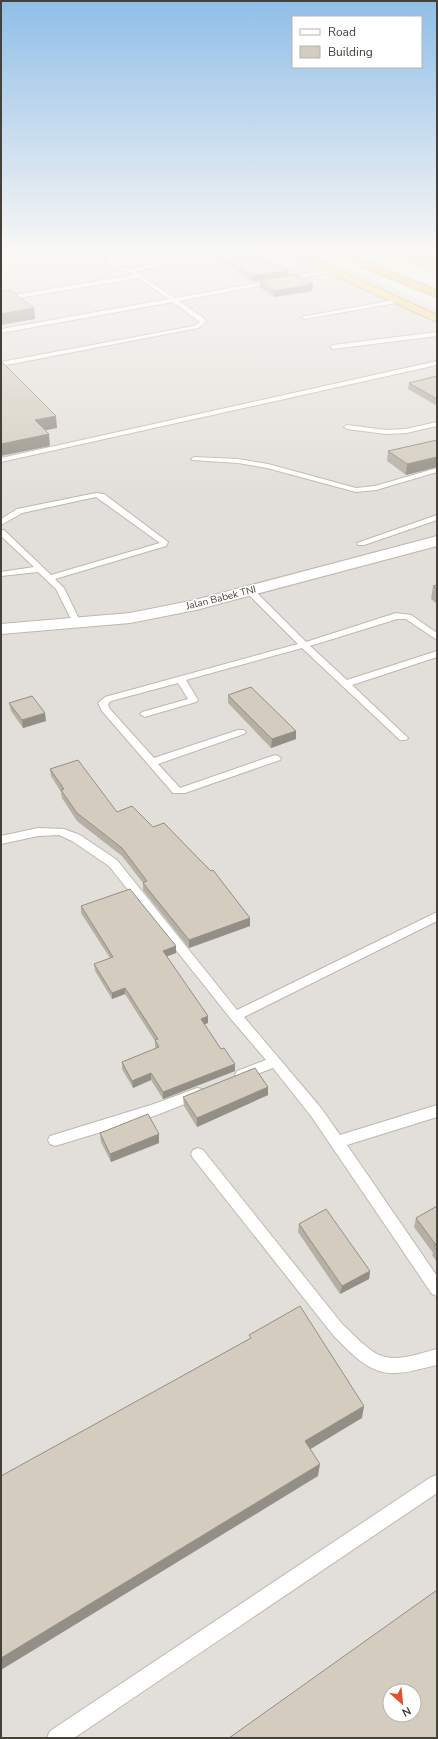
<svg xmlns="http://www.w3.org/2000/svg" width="438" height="1739" font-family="'Nunito Sans',sans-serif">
	<rect width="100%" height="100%" fill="#f3f0e9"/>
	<path fill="#e2dfda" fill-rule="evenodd" d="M1 254H313L437 307V1738H1ZM390 1691H414V1715H390Z
		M384 254H437V276Z"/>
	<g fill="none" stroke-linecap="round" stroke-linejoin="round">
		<g stroke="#bdb8ac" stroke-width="2">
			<path id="service" d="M125 254H136L113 259 112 261 119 268 132 269 193 254H201L136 272 175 298 334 269 337 271 179 301 204 318 206 322 198 328 1 366V362L194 326 200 322 173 302 1 333V329L169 299 138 278 1 301V297L134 275C123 267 119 276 106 261L109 257Z
				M433 254H437V259L435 258Z
				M400 299 402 300V302L304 319 301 317Z
				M437 332V336L333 349 330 347 333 345Z
				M437 361V365L1 462V458Z
				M437 422V426L406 433 386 434 347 429 344 427 347 425 386 430 406 429Z
				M194 457 238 459 268 464 356 488 375 486 437 468V472L376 490 356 492 267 468 238 463 192 460 191 459Z
				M96 493 104 494 168 542 166 546 55 579 64 588 81 623 77 626 73 623 56 589 38 572 1 576V572L34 567 1 536V530H4L51 575 160 543 96 497 22 513 1 525V519L17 509Z
				M437 515V520L364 545H358L357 543Z
				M247 589H253L306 642 396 613 411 615 437 633V640L406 619H397L310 646 347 680 437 651V657L352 685 406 736 408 738 406 740H400L302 648 186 680 198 700 196 702 148 716 145 717 140 714 142 712 188 699 178 683 111 701 108 704 109 708 154 758 238 730H244L246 732 244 734 158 764 180 788 272 756 276 755 281 758 280 760 185 793H173L102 711 98 703 105 697 298 644 247 593Z
				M38 828 64 829 80 835 117 860 237 1010 437 912V921L244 1017 321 1108 340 1135 437 1105V1117L347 1145 437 1276V1296L432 1294 311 1116 273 1068 242 1080 237 1079 235 1075 237 1071 266 1060 231 1019 109 866 72 841 59 835 38 836 1 844V836Z
				M197 1088 202 1089 204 1093 202 1097 157 1115 55 1146 50 1144 48 1140 50 1136 154 1104Z
				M198 1148 203 1150 343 1325C355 1335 369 1353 385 1357 401 1361 421 1353 437 1349V1365C422 1368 407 1374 391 1373 368 1373 348 1350 333 1335L193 1158 191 1154 193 1150Z
				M437 1475V1493L74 1738H47L50 1731 431 1477Z"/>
		</g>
		<g stroke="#bdb8ac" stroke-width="2">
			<path id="tertiary" d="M437 536V546L196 610 130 623 1 634V624L130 613 195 600Z"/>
		</g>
		<g stroke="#cea148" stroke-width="2">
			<path id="trunk" d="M290 254H303L437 315V322L291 256Z
				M397 254H411L437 264V271L398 256Z"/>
		</g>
		<g stroke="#cea148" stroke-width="2">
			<path id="motorway" d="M335 254H348L437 290V297L336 256Z"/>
		</g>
		<use href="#service" fill="#fff" fill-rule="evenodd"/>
		<use href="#tertiary" fill="#fff" fill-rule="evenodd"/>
		<use href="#trunk" fill="#f2d58c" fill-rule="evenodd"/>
		<use href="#motorway" fill="#efcb77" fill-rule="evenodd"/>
	</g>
	<path fill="#b5afa4" d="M220 255 289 276 313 284 312 291 274 297 259 287 260 281 281 277 252 282 220 261Z
		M437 376V406L408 389 409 383Z
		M437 440V467L406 475 387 461 388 451Z
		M437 585V604L431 599 433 586Z
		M228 695 296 731V739L271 748 228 703Z
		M9 703 46 721 23 728 11 711Z
		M50 769 117 812 153 827 250 918V926L189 948 143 890V883L122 856 77 821 62 798 61 792 51 776Z
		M81 906 176 946V953L166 956 208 1023 204 1024 221 1049 235 1064V1071L163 1099 151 1080 133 1088 122 1069V1062L156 1048 155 1047V1041L125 994 112 999 95 971 94 964 110 958 81 913Z
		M268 1095 197 1127 184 1106 183 1097Z
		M100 1133 159 1143 111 1162 101 1142Z
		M437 1206V1262L432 1255 433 1253 414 1227 416 1218Z
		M299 1224 370 1271 369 1279 340 1294 298 1232Z"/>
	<path fill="#948f86" d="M289 270V276L252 282V276Z
		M313 284 312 291 274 297V291Z
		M34 308 35 319 1 325V314Z
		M56 416 57 428 37 432 35 420Z
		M49 434 50 446 1 456V444Z
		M437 457V467L406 475 407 464Z
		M45 713 46 721 23 728 22 720Z
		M296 731V739L271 748 272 739Z
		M250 918V926L189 948V940Z
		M176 946V953L163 958V951Z
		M125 988V994L112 999V993Z
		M208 1016V1023L201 1026V1019Z
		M235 1064V1071L163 1099V1092Z
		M151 1073V1080L133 1088 132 1081Z
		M268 1087V1095L197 1127V1118Z
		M159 1134V1143L111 1162 110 1154Z
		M370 1271 369 1279 340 1294 342 1286Z
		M364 1406 362 1418 304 1453 305 1441Z
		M320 1464 318 1476 1 1670V1658Z"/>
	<path fill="#d3ccbf" stroke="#948f86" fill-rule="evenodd" d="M226 254H252L289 270 252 276 220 255Z
		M296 274 313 284 274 291 260 281Z
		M10 290 34 308 1 314V292Z
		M1 361 56 416 35 420 49 434 1 444Z
		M437 376V399L409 383Z
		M437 440V457L407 464 388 451Z
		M437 585V589L433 586Z
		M251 687 296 731 272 739 228 695Z
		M32 696 45 713 22 720 9 703Z
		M78 760 117 812 132 806 153 827 164 823 197 857 211 871 213 870 250 918 189 940 143 883 147 881 122 848 77 813 61 790 64 789 50 769Z
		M130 889 176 946 163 951 208 1016 201 1019 221 1049 224 1048 235 1064 163 1092 151 1073 132 1081 122 1062 159 1047 155 1040 158 1039 125 988 112 993 94 964 113 957 81 906Z
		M255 1068 268 1087 197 1118 183 1097Z
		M148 1114 159 1134 110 1154 100 1133Z
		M437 1206V1250L434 1246 436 1245 416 1218Z
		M326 1209 370 1271 342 1286 299 1224Z
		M300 1306 364 1406 305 1441 320 1464 1 1658V1476L251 1338 249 1335Z
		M437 1590V1738H229ZM390 1691H414V1715H390Z"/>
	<linearGradient id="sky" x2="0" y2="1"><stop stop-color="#90bee8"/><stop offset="0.51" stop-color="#faf8f5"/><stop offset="1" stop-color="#faf8f5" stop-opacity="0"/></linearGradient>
	<rect width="438" height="497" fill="url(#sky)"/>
	<g text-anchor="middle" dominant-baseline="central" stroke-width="3" stroke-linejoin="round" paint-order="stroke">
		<g font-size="10" fill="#464138" stroke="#fff">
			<text transform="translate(221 598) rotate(-14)">Jalan Babek TNI</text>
		</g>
	</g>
	<rect width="438" height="1739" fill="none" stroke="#464138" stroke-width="4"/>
	<rect x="292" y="16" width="130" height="52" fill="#ffffff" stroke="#b5b3af"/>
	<rect x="300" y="29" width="20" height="6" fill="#ffffff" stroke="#b5b3af"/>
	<text x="328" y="36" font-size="12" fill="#464138">Road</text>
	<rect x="300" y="46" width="20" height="12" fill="#d3ccbf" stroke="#b5b3af"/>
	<text x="328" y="56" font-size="12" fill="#464138">Building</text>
	<g transform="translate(402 1703) rotate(153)"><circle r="19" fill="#ffffff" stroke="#b5b3af"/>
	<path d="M0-3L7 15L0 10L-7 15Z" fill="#e4502e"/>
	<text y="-6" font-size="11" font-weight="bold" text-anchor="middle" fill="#464138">N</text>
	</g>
</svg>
